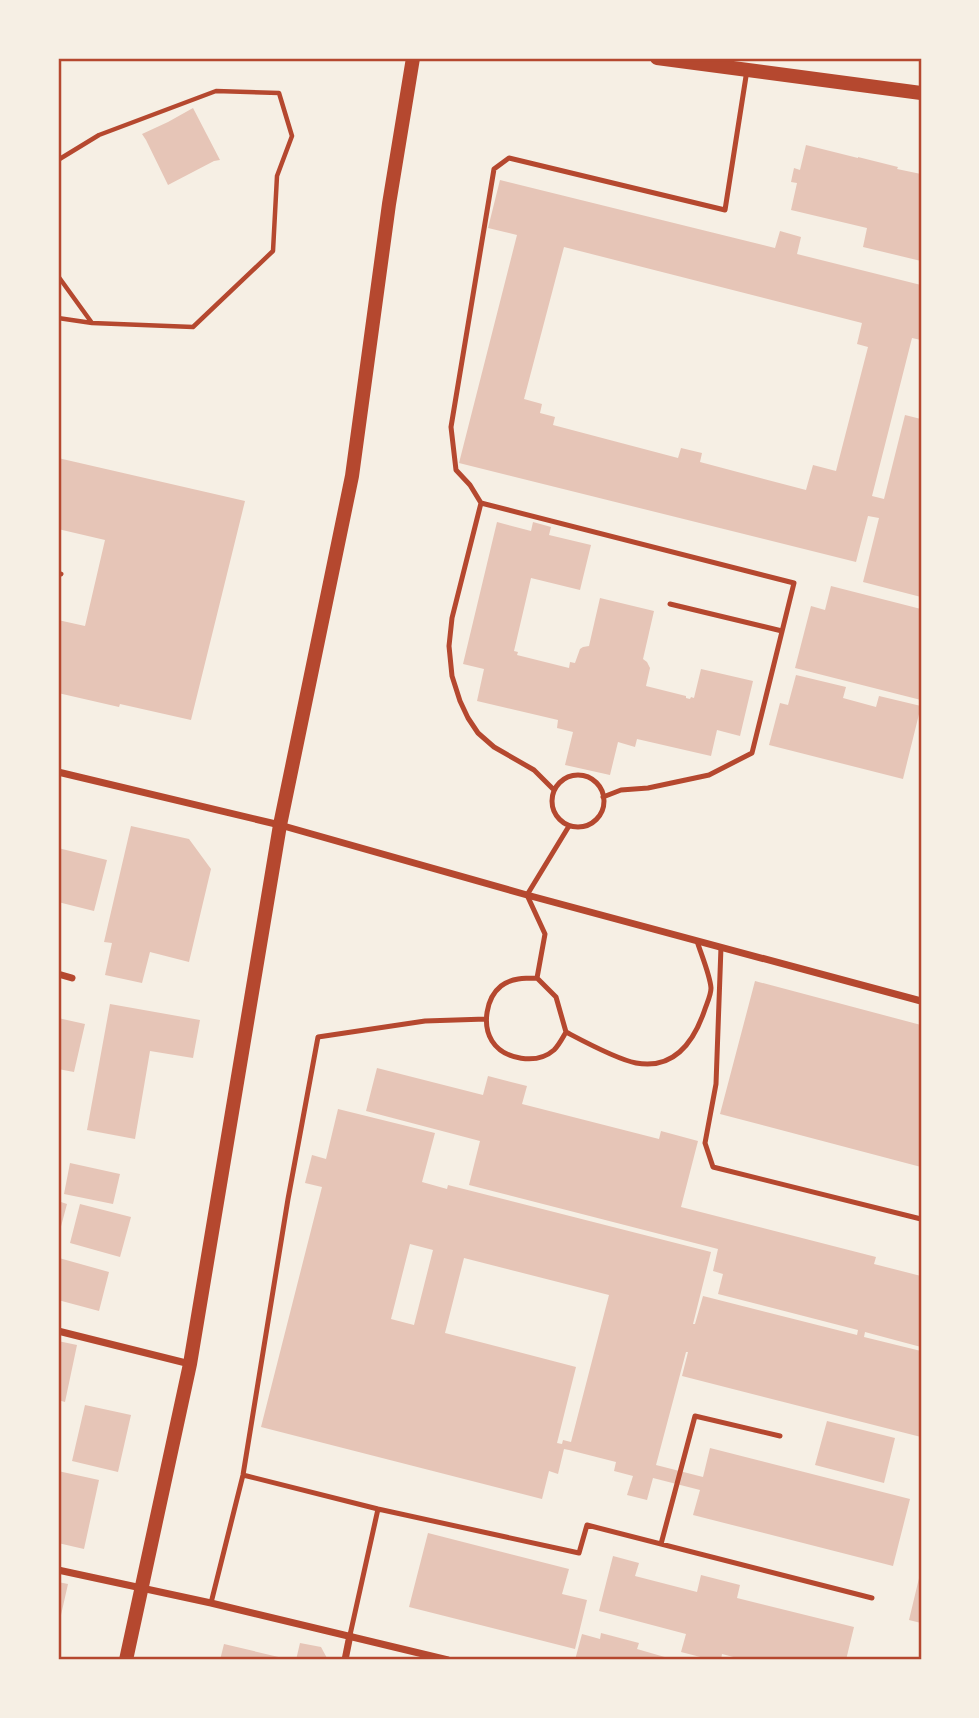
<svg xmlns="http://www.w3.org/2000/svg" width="979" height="1718" font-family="'Work Sans',sans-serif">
	<rect width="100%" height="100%" fill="#f6efe4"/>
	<path fill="#e6c5b7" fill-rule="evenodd" d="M193 108 220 160 214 161 168 185 146 140 142 134 168 122Z
		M806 145 858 158V157L898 167 897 169 921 174V261L863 247 867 228 791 210 797 183 791 182 794 168 800 170Z
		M500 180 775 248 780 231 801 237 797 254 921 285V340L912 338 872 496 884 499 905 415 921 419V597L863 582 879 518 868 516 856 562 459 463 517 235 488 228ZM564 247 862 323 857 344 868 347 836 471 813 465 806 490 700 462 702 453 681 448 678 458 553 425 555 417 540 413 542 404 524 399Z
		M58 458 245 501 191 720 120 704 119 707 58 693V620L85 626 105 540 58 529Z
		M497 522 531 531 533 522 551 527 549 535 591 545 580 590 531 578 514 651 518 652 517 655 569 668 570 662 575 663 580 649 583 647 589 646 600 598 654 611 643 659 647 662 650 668 646 686 686 696V698L690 699 691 697 694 698 701 669 753 681 740 736 717 730 711 756 637 739 635 747 618 742 610 775 565 765 573 732 557 728 558 720 477 701 484 669 463 664Z
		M831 586 921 609V700L795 668 811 606 825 610Z
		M796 675 846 687 843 698 876 707 879 696 921 706 903 779 769 745 780 703 788 705Z
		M131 826 189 839 211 869 189 962 150 952 142 983 105 975 112 943 104 942Z
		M58 848 107 860 94 911 58 902Z
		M755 981 921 1025V1167L720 1114Z
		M110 1004 200 1020 193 1058 150 1051 135 1139 87 1130Z
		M58 1018 85 1024 74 1072 58 1069Z
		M377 1068 483 1095 488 1076 527 1086 522 1104 659 1139 661 1131 698 1141 681 1207 876 1257 874 1264 921 1276V1347L865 1332 864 1337 921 1351V1437L682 1376 688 1352H686L656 1465 703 1477 710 1448 910 1499 893 1566 693 1515 700 1490 653 1478 647 1500 627 1495 633 1476 614 1471 616 1462 569 1450 564 1449 558 1474 549 1471 542 1499 261 1427 322 1187 305 1183 312 1155 326 1159 338 1109 435 1133 422 1182 447 1189 448 1185 711 1252 693 1324H695L703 1296 857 1335 858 1330 718 1294 723 1274 713 1271 718 1249 469 1185 480 1141 366 1111ZM410 1244 433 1250 414 1325 391 1319ZM464 1258 609 1295 571 1442 563 1440 562 1444 557 1443 576 1367 445 1333Z
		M70 1163 120 1174 113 1204 64 1194Z
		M58 1201 67 1204 59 1234H58Z
		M80 1204 131 1217 120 1257 70 1243Z
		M59 1258 109 1272 99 1311 58 1300Z
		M58 1341 77 1345 65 1402 58 1400Z
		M85 1405 131 1415 118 1472 72 1461Z
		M827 1421 895 1438 884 1483 815 1465Z
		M58 1471 99 1480 84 1549 58 1543Z
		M428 1533 569 1569 562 1594 587 1600 575 1649 409 1607Z
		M613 1556 639 1563 635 1576 697 1592 701 1575 740 1585 737 1598 854 1627 846 1660H745L722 1654 721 1660H712L681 1652 686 1634 599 1611Z
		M920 1574H921V1623L909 1620Z
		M58 1582 68 1584 59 1624H58Z
		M601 1633 639 1643 637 1649 675 1660H575L582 1634 600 1639Z
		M300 1643 321 1647 328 1660H296Z
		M224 1644 287 1659 286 1660H220Z"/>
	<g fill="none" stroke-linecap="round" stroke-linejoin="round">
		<path stroke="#b5482f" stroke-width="4.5" d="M58 160 99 135 216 91 279 93 292 136 277 176 273 251 193 327 92 323
			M58 276 92 323 58 318"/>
		<path stroke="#b5482f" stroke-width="5" d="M481 503 470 485 456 470 451 427 494 169 509 158 725 210 747 70
			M58 573 61 574
			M670 604 782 631
			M552 801a26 26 0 1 1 52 0a26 26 0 1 1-52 0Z
			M554 790 534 770 494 747 478 733 468 718 460 701 452 676 449 646 452 618 481 503 794 583 752 753 709 775 648 788 621 790 603 797
			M569 826 527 895 545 934 537 978 556 997 566 1032C585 1042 616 1059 636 1063 674 1070 694 1042 705 1009 707 1003 711 995 711 988 710 975 701 954 697 941
			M721 947 716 1084 705 1143 713 1167 921 1219
			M537 978C525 978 511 978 501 986 486 998 482 1025 492 1041 504 1060 537 1065 554 1050 559 1045 563 1037 566 1032
			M243 1475 378 1509 579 1553 587 1525 872 1598
			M661 1544 695 1416 780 1436
			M211 1603 243 1475 288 1199 318 1037 425 1021 486 1019
			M350 1635 378 1509"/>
		<path stroke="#b5482f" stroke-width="7" d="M58 772 280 825 527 895 921 1001
			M58 974 72 978
			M58 1331 190 1364
			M58 1570 211 1603 448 1660
			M345 1660 350 1635"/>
		<path stroke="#b5482f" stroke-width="14" d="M657 58 921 93
			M126 1660 190 1364 280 825 352 476 389 204 413 58"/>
	</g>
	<rect width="979" height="1718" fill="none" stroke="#f6efe4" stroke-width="119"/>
	<rect x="60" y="60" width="860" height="1598" fill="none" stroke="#b5482f" stroke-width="2.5"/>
</svg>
